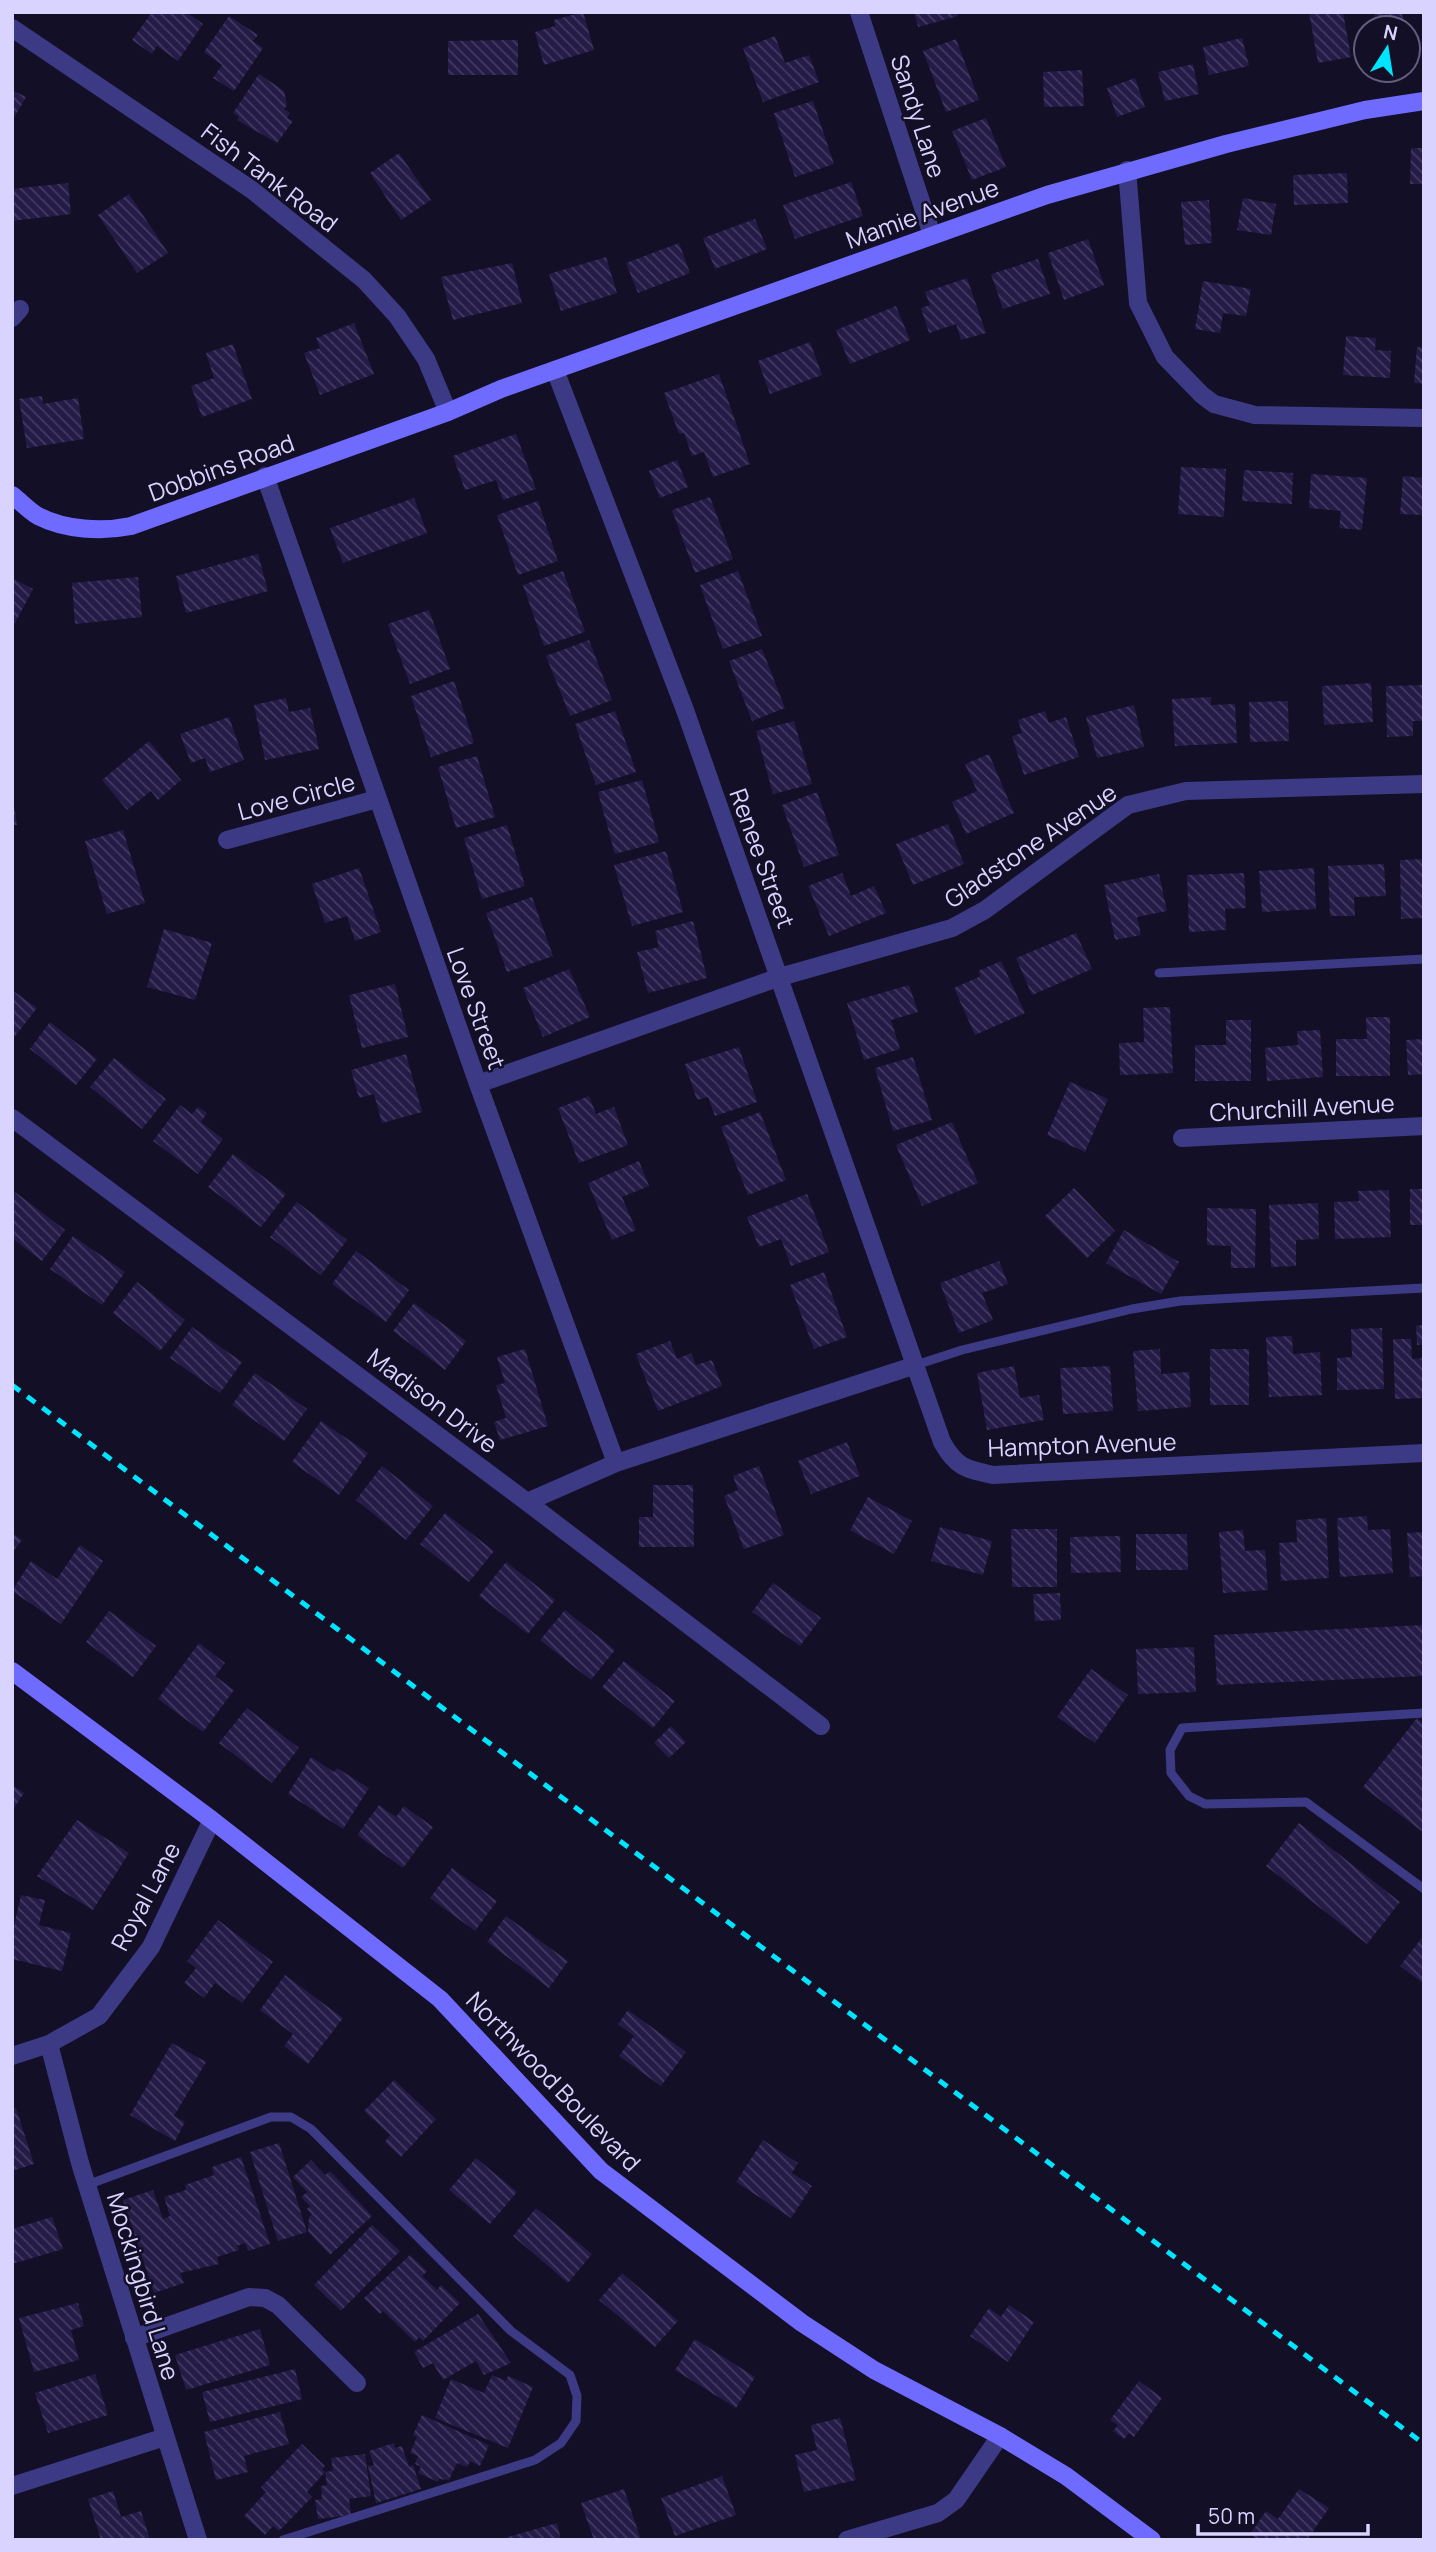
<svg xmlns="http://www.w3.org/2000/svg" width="1436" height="2552" font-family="Manrope,sans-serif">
	<defs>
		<pattern id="building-back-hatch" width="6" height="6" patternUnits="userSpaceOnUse" patternTransform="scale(1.75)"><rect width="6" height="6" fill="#241b47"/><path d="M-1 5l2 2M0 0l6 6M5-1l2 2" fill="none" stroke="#433b63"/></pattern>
	</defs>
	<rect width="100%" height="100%" fill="#130f26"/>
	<path fill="url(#building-back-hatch)" d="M152 12H186L203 24 178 61 157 46 152 54 132 40Z
		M583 12 594 50 544 65 535 32 555 26 554 20Z
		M914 12H957L958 16 918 27Z
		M1309 12H1343L1351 57 1318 63Z
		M1374 12H1402L1404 28H1376Z
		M229 16 258 35 253 41 263 48 234 91 213 78 222 65 204 52Z
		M775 36 785 63 809 55 819 82 763 102 743 48Z
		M1242 38 1249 66 1209 75 1203 47Z
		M956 39 979 100 946 112 923 51Z
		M518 40V75H448V41Z
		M1193 64 1199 94 1165 101 1158 72Z
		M1082 70 1084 106 1044 107 1043 72Z
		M259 74 284 91 287 105 284 109 290 113 287 118 293 121 277 143 237 120 239 117 233 113Z
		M1135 78 1145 107 1117 117 1107 88Z
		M12 90 26 97 12 121Z
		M813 101 834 164 795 177 774 113Z
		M986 118 1006 167 972 180 952 131Z
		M1411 148H1424V184H1410Z
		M399 153 431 200 401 220 370 173Z
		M1347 173 1348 203 1294 205 1293 175Z
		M851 182 863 216 795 239 783 205Z
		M68 183 71 214 12 221V189Z
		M129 194 168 253 137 273 98 215Z
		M1243 198 1276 204 1271 235 1237 230Z
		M1209 200 1212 243 1185 245 1181 202Z
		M755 219 767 249 715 269 703 238Z
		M1088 239 1104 285 1064 300 1048 253Z
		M679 243 690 273 638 293 626 263Z
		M606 257 617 293 561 311 549 274Z
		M1038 259 1050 294 1003 309 991 274Z
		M512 263 522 303 453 320 441 277Z
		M967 278 986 333 961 340 956 324 929 333 921 308 930 305 925 292Z
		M1203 281 1251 289 1246 316 1223 313 1220 333 1195 329Z
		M896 306 910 340 850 364 836 330Z
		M354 323 374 374 320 395 304 353 320 348 316 338Z
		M1346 336 1376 338 1375 350 1391 351 1390 378 1343 375Z
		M810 342 822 375 770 394 758 361Z
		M233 344 252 399 202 417 191 386 214 378 206 353Z
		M1417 347 1424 348V384L1414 383Z
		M719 374 750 464 713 477 704 452 692 456 684 433 679 434 664 393Z
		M42 396 43 404 78 398 84 439 27 448 19 399Z
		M516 434 536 489 503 500 496 480 465 490 453 456Z
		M677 460 688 487 660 498 649 471Z
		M1181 467 1226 469 1224 517 1178 514Z
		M1244 470 1293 473 1292 504 1242 501Z
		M1311 474 1367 478 1362 530 1339 528 1341 511 1309 508Z
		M1403 476 1424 478V515L1400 514Z
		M710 497 733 559 695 573 672 510Z
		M414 498 427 533 343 563 330 528Z
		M538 501 558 561 518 575 497 515Z
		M258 554 268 591 186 613 176 576Z
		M563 571 585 632 544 646 523 585Z
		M738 571 762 636 723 649 700 585Z
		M138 577 142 617 75 624 72 583Z
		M12 578 33 589 15 623 12 622Z
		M429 610 450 669 410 684 388 624Z
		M589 640 612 700 570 716 546 656Z
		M762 649 785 708 752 721 729 661Z
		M454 681 474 743 431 757 411 696Z
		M1371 683 1373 722 1324 725 1322 686Z
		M1424 685V721H1413V736L1387 737 1386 686Z
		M1211 697V705L1235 704 1237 743 1175 746 1172 699Z
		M286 698 289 712 310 708 319 749 265 760 254 705Z
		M1288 701 1289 741 1250 742 1249 702Z
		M1134 705 1144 747 1097 758 1086 717Z
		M615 711 636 772 596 785 575 724Z
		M1045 711 1049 723 1066 717 1079 757 1024 775 1012 736 1022 733 1018 720Z
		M229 717 244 760 210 772 205 758 191 763 180 734Z
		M794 721 812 784 773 794 756 731Z
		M149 741 181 780 158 800 151 791 127 810 102 780Z
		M989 754 1014 813 966 834 952 802 977 791 965 764Z
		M477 756 495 817 456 828 438 767Z
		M642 780 659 842 615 854 598 792Z
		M12 792 17 825H12Z
		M817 792 839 855 804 867 782 805Z
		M948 824 964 864 913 885 896 844Z
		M507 825 525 886 482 899 464 838Z
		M123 830 145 903 107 914 85 841Z
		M666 851 683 912 632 926 614 865Z
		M1424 859V918L1401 919 1400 860Z
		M1384 864 1386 896 1354 897 1355 916H1330L1328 866Z
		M359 868 381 932 355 941 347 916 325 923 312 884Z
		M1314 868 1316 909 1262 912 1259 871Z
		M842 873 851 896 874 886 886 913 829 936 808 886Z
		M1244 873 1246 908 1225 909 1226 930 1189 932 1187 875Z
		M1159 874 1167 911 1137 917 1141 935 1115 940 1104 885Z
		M532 897 553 956 507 972 486 913Z
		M693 921 707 978 648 993 637 952 659 947 655 931Z
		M164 929 212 943 195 1000 147 987Z
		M1076 933 1092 969 1032 995 1016 958Z
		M1001 961 1025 1013 975 1035 954 988 981 976 978 971Z
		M569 969 590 1017 543 1037 523 988Z
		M395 984 408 1037 362 1048 349 995Z
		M909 985 918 1012 891 1020 900 1049 864 1060 847 1003Z
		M12 990 37 1008 12 1040Z
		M1170 1007 1173 1073 1120 1075 1119 1043 1144 1042 1143 1008Z
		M1366 1017H1390V1076H1336V1039H1367Z
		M1226 1020H1251V1081H1195V1045H1226Z
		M50 1022 97 1059 76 1085 30 1049Z
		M1320 1030 1323 1077 1267 1081 1265 1048 1298 1045 1297 1031Z
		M1424 1039V1074L1408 1075 1406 1040Z
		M739 1047 757 1102 715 1116 708 1097 697 1100 685 1064Z
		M406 1054 422 1112 382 1123 374 1094 359 1098 351 1070Z
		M913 1057 932 1120 893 1131 875 1068Z
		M114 1058 166 1099 142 1129 90 1087Z
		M1070 1082 1108 1099 1085 1152 1047 1135Z
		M589 1096 596 1114 614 1107 628 1145 579 1163 558 1108Z
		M180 1105 192 1114 198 1107 207 1113 201 1122 223 1139 198 1174 153 1141Z
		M760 1112 786 1180 748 1195 721 1127Z
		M952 1122 978 1183 922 1206 896 1145Z
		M233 1154 286 1194 261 1227 208 1187Z
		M639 1161 649 1186 622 1197 636 1230 612 1240 588 1183Z
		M1074 1188 1115 1231 1087 1258 1045 1216Z
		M1410 1189H1424V1225H1410Z
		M1389 1190 1391 1237 1335 1239 1334 1202 1359 1201 1358 1191Z
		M15 1192 65 1230 42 1261 12 1238V1197Z
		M807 1194 829 1252 791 1266 781 1239 759 1247 747 1217Z
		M297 1202 347 1240 321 1275 270 1237Z
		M1318 1203 1319 1239 1296 1240V1266L1271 1267 1269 1205Z
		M1207 1208 1256 1209 1255 1268H1231V1246L1207 1245Z
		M1124 1230 1179 1262 1161 1294 1106 1263Z
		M73 1236 125 1272 102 1305 50 1269Z
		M356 1251 409 1290 386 1322 332 1284Z
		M999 1261 1008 1284 982 1293 993 1320 959 1333 940 1283Z
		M824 1272 847 1337 814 1349 790 1285Z
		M137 1282 185 1320 160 1351 113 1313Z
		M414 1303 466 1341 445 1370 393 1331Z
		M1424 1325V1344L1417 1345 1416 1326Z
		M192 1327 242 1362 220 1393 170 1358Z
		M1382 1328 1384 1389 1337 1390V1358L1352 1357 1351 1329Z
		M1292 1336 1293 1354 1320 1352 1322 1395 1269 1397 1266 1337Z
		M1393 1339H1411L1412 1359 1424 1358V1398L1395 1399Z
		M670 1341 677 1359 691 1353 696 1365 712 1360 722 1386 658 1411 636 1354Z
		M525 1349 548 1426 500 1440 494 1422 506 1418 496 1385 505 1383 497 1357Z
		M1160 1349 1161 1374 1189 1372 1191 1407 1138 1411 1133 1351Z
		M1210 1349H1249V1405H1210Z
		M1014 1366 1020 1398 1039 1395 1044 1420 987 1430 977 1373Z
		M1110 1366 1113 1411 1063 1414 1060 1368Z
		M255 1373 307 1409 284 1441 232 1405Z
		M321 1421 368 1453 339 1495 292 1462Z
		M847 1442 860 1476 811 1494 798 1461Z
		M382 1466 433 1506 406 1540 356 1500Z
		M759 1466 784 1535 744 1549 724 1496 738 1490 733 1476Z
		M653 1485H693L694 1547H639V1517H653Z
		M868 1497 912 1521 894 1554 850 1530Z
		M445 1513 494 1551 469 1582 420 1544Z
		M1367 1516 1368 1530 1390 1529 1393 1573 1340 1577 1337 1518Z
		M1326 1518 1329 1578 1281 1581 1279 1543 1297 1542 1296 1520Z
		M940 1527 992 1541 983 1575 931 1561Z
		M1011 1529H1057V1587H1012Z
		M1243 1530 1245 1551 1265 1550 1268 1590 1223 1593 1219 1532Z
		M1424 1532V1576L1410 1577 1407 1533Z
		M12 1533 22 1540 12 1553Z
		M1136 1534H1187L1188 1570H1136Z
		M1120 1536 1121 1572 1071 1573 1070 1537Z
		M80 1545 103 1561 61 1624 12 1591 31 1561 57 1579Z
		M506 1562 555 1600 528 1634 479 1596Z
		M773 1583 821 1618 800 1646 752 1612Z
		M1060 1593 1061 1620 1035 1621 1033 1594Z
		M565 1610 615 1650 591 1680 540 1640Z
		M109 1611 156 1646 133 1677 86 1642Z
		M1424 1625V1676L1217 1685 1214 1635Z
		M199 1643 225 1663 215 1676 234 1690 203 1732 158 1699Z
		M1194 1647 1196 1692 1138 1694 1136 1649Z
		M624 1661 675 1701 653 1728 602 1687Z
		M1091 1669 1128 1695 1095 1743 1057 1717Z
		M247 1708 299 1748 272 1783 219 1743Z
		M1417 1718 1424 1724V1833L1363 1787Z
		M671 1726 686 1742 669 1758 654 1743Z
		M311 1757 334 1772 337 1768 369 1788 343 1829 288 1794Z
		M12 1785 24 1793 12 1811Z
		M379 1805 396 1817 404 1806 433 1827 403 1868 357 1835Z
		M77 1820 129 1853 93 1910 37 1876Z
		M1299 1823 1400 1902 1367 1944 1266 1866Z
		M452 1868 497 1901 475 1931 430 1898Z
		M21 1895 45 1900 39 1925 71 1933 62 1971 12 1959V1934Z
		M506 1916 568 1961 549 1988 487 1942Z
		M218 1920 273 1962 242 2003 215 1983 204 1998 184 1983 196 1968 187 1961Z
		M1424 1935V1984L1400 1966Z
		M285 1975 343 2018 308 2064 284 2046 293 2034 260 2010Z
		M628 2010 686 2052 661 2086 619 2056 634 2036 618 2024Z
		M172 2043 206 2062 174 2116 185 2122 175 2141 130 2115Z
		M394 2080 436 2119 401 2157 385 2142 390 2135 364 2111Z
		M16 2108 34 2164 12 2171V2109Z
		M763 2140 798 2163 792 2173 812 2186 791 2218 736 2182Z
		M279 2143 307 2232 278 2241 250 2152Z
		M241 2157 270 2244 248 2251 245 2243 237 2246 239 2250 217 2257 219 2264 180 2273 184 2283 154 2293 123 2200 153 2190 163 2219 170 2216 164 2197 186 2190 185 2185 214 2175 212 2167Z
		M476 2158 517 2192 490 2224 449 2190Z
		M311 2160 325 2175 330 2171 372 2216 330 2255 308 2231 309 2217 312 2215 307 2209 310 2206 301 2197 307 2192 293 2177Z
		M536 2208 592 2254 568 2283 513 2236Z
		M52 2217 63 2249 12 2264V2229Z
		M372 2225 400 2251 341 2311 314 2285Z
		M410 2255 427 2271 422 2276 437 2290 441 2285 460 2303 423 2341 419 2337 415 2342 383 2311 380 2314 364 2298Z
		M622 2273 678 2321 655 2347 599 2300Z
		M78 2303 84 2326 71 2330 79 2360 34 2372 19 2318Z
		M1009 2305 1034 2322 1008 2362 970 2336 989 2308 1001 2317Z
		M478 2314 511 2363 484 2375 476 2361 443 2380 433 2363 423 2368 414 2352Z
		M260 2329 270 2365 186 2390 175 2355Z
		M695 2339 755 2377 736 2408 675 2370Z
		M295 2369 302 2399 210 2422 202 2392Z
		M95 2374 108 2415 48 2433 35 2393Z
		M492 2375 506 2381 508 2376 533 2387 508 2448 435 2418 451 2379 484 2393Z
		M1139 2381 1162 2398 1134 2437 1129 2433 1124 2439 1113 2431 1118 2425 1110 2420Z
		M280 2412 289 2444 244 2456 248 2472 216 2480 204 2432Z
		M422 2415 489 2445 480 2466 470 2461 467 2467 457 2463 449 2480 439 2479 438 2482 418 2473 421 2467 415 2464 418 2456 410 2453 417 2437 413 2435Z
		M840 2418 856 2480 804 2492 795 2455 817 2450 811 2425Z
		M394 2443 395 2448 402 2446 409 2467 413 2465 421 2489 376 2503 368 2466 374 2465 369 2451Z
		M302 2444 325 2466 322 2469 325 2472 307 2492 312 2497 279 2531 273 2526 265 2535 244 2516 266 2492 261 2487Z
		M365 2454 371 2496 349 2499 351 2515 318 2519 315 2500 322 2499 321 2486 327 2485 325 2472 333 2471 331 2458Z
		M722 2476 736 2515 675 2536 661 2498Z
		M624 2489 641 2540H594L581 2503Z
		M1299 2489 1329 2508 1307 2540H1259L1250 2534 1266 2511 1278 2519Z
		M113 2491 121 2517 141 2511 150 2540H101L88 2499Z
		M557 2523 561 2540H502L501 2539Z"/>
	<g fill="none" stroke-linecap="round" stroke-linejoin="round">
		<path stroke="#3d3a85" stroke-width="9" d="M1159 973 1424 959
			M916 1365 962 1350 1132 1309 1180 1301 1424 1288
			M1424 1713 1182 1728 1170 1750 1171 1773 1189 1796 1205 1804 1306 1802 1424 1889
			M87 2185 271 2117H291L311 2129 511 2331 570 2375 577 2396 576 2421 561 2443 535 2460 283 2540"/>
		<path stroke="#3d3a85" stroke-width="18" d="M859 12 932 235
			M12 28 252 190 364 280 397 316 426 359 448 412
			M1127 170 1138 303 1165 357 1202 395 1214 404 1255 415 1424 418
			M12 318 20 309
			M555 370 685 710 942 1442C956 1467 965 1469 993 1475L1424 1453
			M265 476 478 1084 616 1463
			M227 840 377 799
			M478 1084 780 977 952 928 985 910 1128 805 1186 791 1424 784
			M12 1118 527 1502 821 1726
			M1182 1138 1424 1126
			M527 1502 616 1463 916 1365
			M49 2044 80 2163 198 2540
			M12 2056 49 2044 99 2016 151 1947 212 1820
			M134 2338 249 2297 265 2298 278 2305 357 2383
			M12 2486 165 2437
			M847 2540 938 2513 956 2500 1000 2436"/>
		<path stroke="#6f6bff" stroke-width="18" d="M12 495C20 501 29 511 38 516 65 530 102 532 131 526L448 412 501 389 1047 195 1226 144 1365 110 1424 101
			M12 1671 212 1820 440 1999 601 2171 802 2323 874 2370 1000 2436 1066 2476 1152 2540"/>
		<path stroke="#00e5ff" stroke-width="5" stroke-dasharray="10 9" stroke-linecap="butt" d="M12 1385 1424 2444"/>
	</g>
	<g text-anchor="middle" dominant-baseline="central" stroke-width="5" stroke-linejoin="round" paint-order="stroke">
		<g font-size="24" fill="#d9d4ff" stroke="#130f26">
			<text transform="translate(919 116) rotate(72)">Sandy Lane</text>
			<text transform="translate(270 177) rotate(37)">Fish Tank Road</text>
			<text transform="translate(922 213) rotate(-20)">Mamie Avenue</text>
			<text transform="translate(221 467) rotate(-20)">Dobbins Road</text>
			<text transform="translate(296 796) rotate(-15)">Love Circle</text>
			<text transform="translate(1030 845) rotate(-34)">Gladstone Avenue</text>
			<text transform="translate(763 858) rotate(70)">Renee Street</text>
			<text transform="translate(477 1008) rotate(70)">Love Street</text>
			<text transform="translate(1302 1107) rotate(-3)">Churchill Avenue</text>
			<text transform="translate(433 1400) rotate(37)">Madison Drive</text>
			<text transform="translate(1082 1444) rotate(-2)">Hampton Avenue</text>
			<text transform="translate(145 1896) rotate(-62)">Royal Lane</text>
			<text transform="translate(554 2081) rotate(46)">Northwood Boulevard</text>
			<text transform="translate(144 2286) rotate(73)">Mockingbird Lane</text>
		</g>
	</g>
	<rect width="1436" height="2552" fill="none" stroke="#d9d4ff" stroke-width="28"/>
	<g transform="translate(1387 49) rotate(12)"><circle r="33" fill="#130f26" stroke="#625e7d" stroke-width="2"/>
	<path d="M0-5L12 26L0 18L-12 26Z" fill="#00e5ff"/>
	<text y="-10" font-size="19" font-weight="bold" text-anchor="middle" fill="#d9d4ff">N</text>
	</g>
	<path d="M1198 2524v10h170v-10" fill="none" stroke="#d9d4ff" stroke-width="3.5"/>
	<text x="1208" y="2524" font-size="21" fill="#d9d4ff" stroke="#130f26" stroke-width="5" paint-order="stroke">50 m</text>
</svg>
